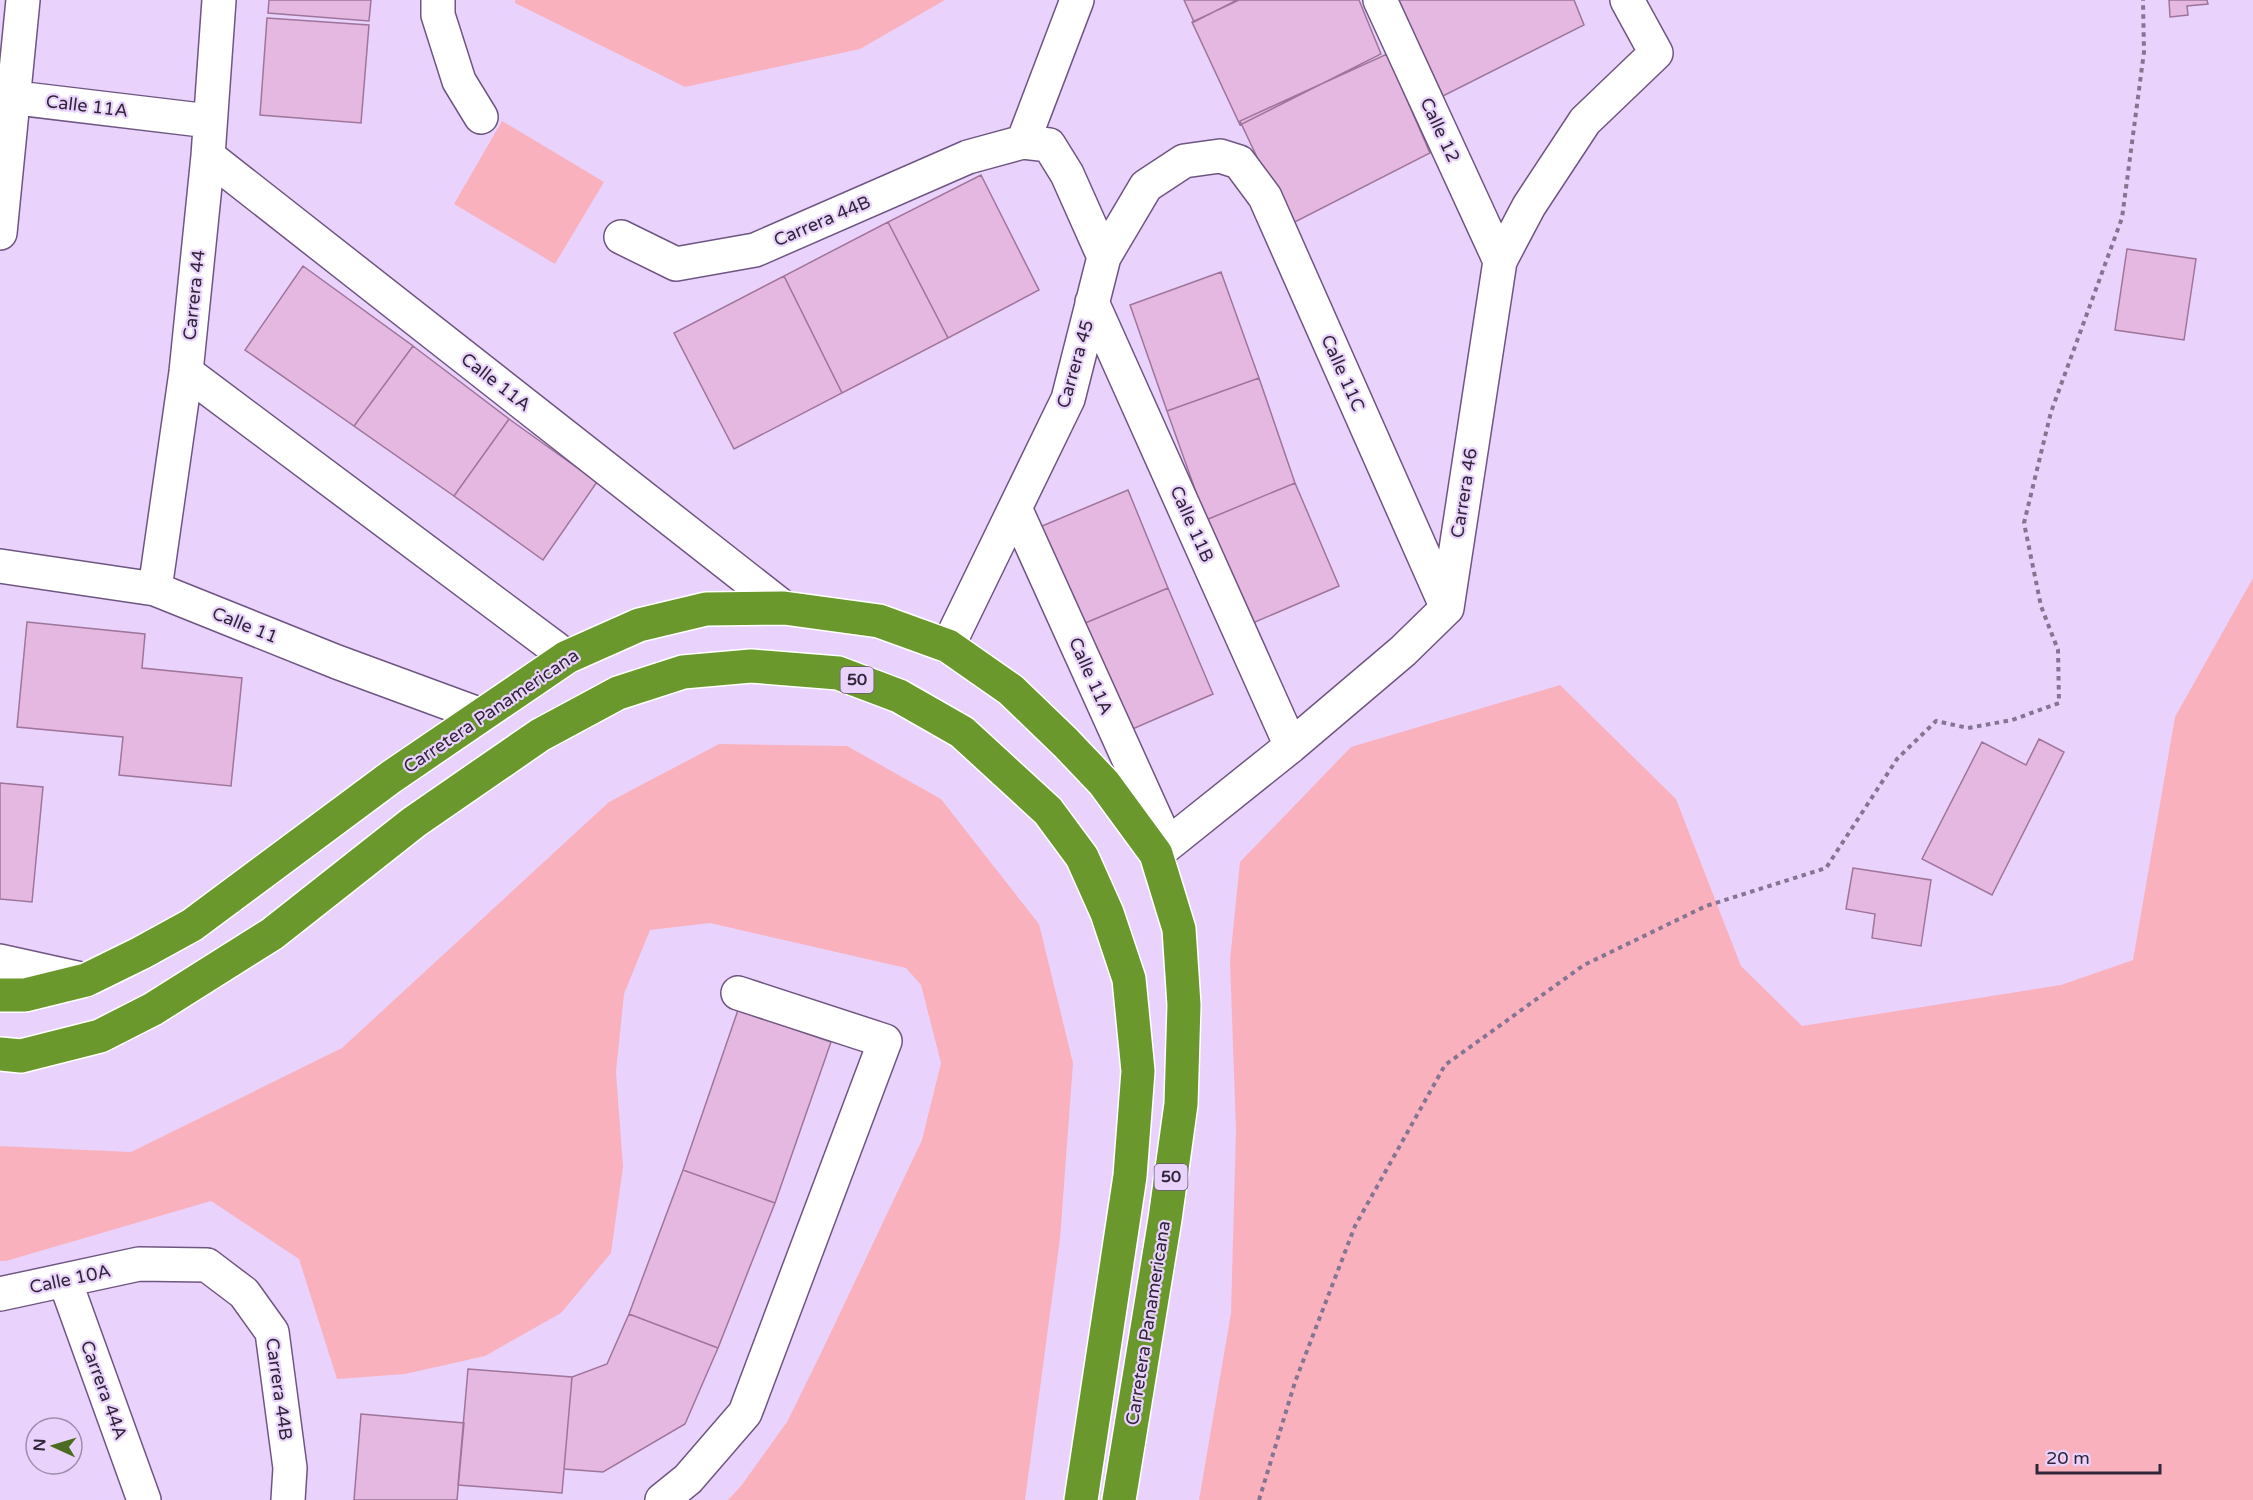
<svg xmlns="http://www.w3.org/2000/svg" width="2253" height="1500" font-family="'Varela Round',sans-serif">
	<rect width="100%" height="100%" fill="#e9d3fc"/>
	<path fill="#f9b2bd" d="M515 0H945L860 49 685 87 515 3Z
		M502 121 604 182 555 264 454 204Z
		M2253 578V1500H1199L1231 1313 1236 1130 1230 960 1240 862 1351 747 1560 685 1676 799 1741 966 1802 1026 2061 985 2133 960 2175 717Z
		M719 744 847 746 941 799 1039 924 1073 1063 1060 1239 1025 1500H728L741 1486 787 1422 822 1351 922 1140 941 1063 921 985 906 968 710 923 650 930 624 994 616 1072 623 1167 611 1253 561 1313 485 1356 405 1374 337 1379 299 1259 211 1201 6 1261H0V1146L131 1152 342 1048 609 802Z"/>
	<path fill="#e5b8e1" stroke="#9f759b" stroke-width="1.5" d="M269 0H371L369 21 268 13Z
		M1184 0H1237L1194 22Z
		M1239 0H1359L1381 54 1240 125 1192 22Z
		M1398 0H1574L1584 25 1443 96Z
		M2169 0H2207L2208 4 2187 6 2188 15 2170 17Z
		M267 18 369 25 361 123 260 115Z
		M1387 54 1430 153 1289 225 1240 121Z
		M981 175 1039 290 948 338 888 222Z
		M888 222 948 338 842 393 784 276Z
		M2127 249 2196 259 2184 340 2115 330Z
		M303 266 413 346 354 426 245 350Z
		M1221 272 1259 378 1167 411 1130 305Z
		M784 276 842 393 734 449 674 333Z
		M413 346 509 419 454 496 354 426Z
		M1259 378 1295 483 1206 520 1167 411Z
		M509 419 597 482 543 560 454 496Z
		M1295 483 1339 586 1248 625 1206 520Z
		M1128 490 1168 588 1076 627 1035 529Z
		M1168 588 1213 694 1121 734 1076 627Z
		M27 622 145 634 142 668 242 678 231 786 119 775 123 737 17 727Z
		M2039 739 2064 752 1992 895 1922 859 1982 742 2026 765Z
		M0 783 43 787 32 902 0 899Z
		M1853 868 1931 880 1921 946 1872 938 1875 914 1846 909Z
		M738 1010 831 1042 775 1203 683 1170Z
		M683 1170 775 1203 718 1348 629 1314Z
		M629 1314 718 1348 685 1424 603 1472 564 1469 572 1377 607 1364Z
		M468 1369 572 1377 562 1493 458 1485Z
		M361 1414 464 1423 457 1500H354Z"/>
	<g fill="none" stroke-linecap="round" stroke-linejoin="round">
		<g stroke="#6f5682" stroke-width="36">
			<path id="minor" d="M438 0V15L459 81 481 117
				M1380 0 1500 261
				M0 96 209 121
				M1023 142 1077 0
				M208 156 784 608
				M0 233 23 0
				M621 237 676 264 755 250 968 157 1023 142 1049 145 1067 174 1104 257
				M1092 302 1291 746
				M186 372 567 657
				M1015 508 1167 844
				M0 566 155 589 337 662 481 715
				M155 589 186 372 208 156 219 0
				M948 646 1068 399 1104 257 1146 186 1184 161 1220 156 1239 162 1265 197 1447 608
				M1156 854 1291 746 1403 651 1447 608 1500 261 1529 206 1585 121 1656 53 1627 0
				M0 961 86 980
				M65 1281 144 1500
				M0 1294 139 1264 207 1265 244 1293 272 1332 290 1468 288 1500
				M662 1500 688 1479 745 1413 885 1041 738 993"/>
		</g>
		<g stroke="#fff" stroke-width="36">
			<path id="highway" d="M0 995H25L86 980 141 953 192 925 391 777 567 657 639 625 706 609 784 608 879 621 948 646 1011 690 1066 743 1104 783 1156 854 1179 929 1184 1005 1181 1104 1165 1219 1119 1500
				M0 1054 21 1056 100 1036 153 1009 272 934 414 822 540 735 618 693 683 672 751 666 838 673 899 696 962 732 1048 811 1082 857 1107 913 1129 979 1138 1071 1130 1176 1081 1500"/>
		</g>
		<path stroke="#857592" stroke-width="4" stroke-dasharray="4.5 4.5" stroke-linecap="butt" d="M1259 1500 1295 1382 1355 1226 1445 1065 1584 965 1706 906 1826 868 1897 759 1936 721 1968 728 2012 720 2059 703 2058 650 2041 606 2024 523 2051 412 2122 218 2144 52 2143 0"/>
		<use href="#minor" stroke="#fff" stroke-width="33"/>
		<use href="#highway" stroke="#6b982d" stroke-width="33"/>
	</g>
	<g text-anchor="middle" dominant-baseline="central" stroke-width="4.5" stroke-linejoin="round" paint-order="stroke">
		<g fill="#e9d3fc" stroke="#685a74" stroke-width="1.5">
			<rect x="840.5" y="667" width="33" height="26" rx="4.5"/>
			<rect x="1154.5" y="1164" width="33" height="26" rx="4.5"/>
		</g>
		<g font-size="16" font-weight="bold" fill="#312639">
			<text x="857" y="680">50</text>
			<text x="1171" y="1177">50</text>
		</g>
		<g font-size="18" fill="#312639" stroke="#e9d3fc">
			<text transform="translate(87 106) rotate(7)">Calle 11A</text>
			<text transform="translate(1440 130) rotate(65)">Calle 12</text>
			<text transform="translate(822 221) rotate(-23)">Carrera 44B</text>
			<text transform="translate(194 295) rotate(-84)">Carrera 44</text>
			<text transform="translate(1075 364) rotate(-74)">Carrera 45</text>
			<text transform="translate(1343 373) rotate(66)">Calle 11C</text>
			<text transform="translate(496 382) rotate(38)">Calle 11A</text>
			<text transform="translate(1464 493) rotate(-81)">Carrera 46</text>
			<text transform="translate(1192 524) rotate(66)">Calle 11B</text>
			<text transform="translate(245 625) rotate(22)">Calle 11</text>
			<text transform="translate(1091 676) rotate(66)">Calle 11A</text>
			<text transform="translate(491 711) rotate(-34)">Carretera Panamericana</text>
			<text transform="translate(70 1279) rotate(-12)">Calle 10A</text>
			<text transform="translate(1148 1323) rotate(-81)">Carretera Panamericana</text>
			<text transform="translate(279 1389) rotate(82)">Carrera 44B</text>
			<text transform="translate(104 1390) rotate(70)">Carrera 44A</text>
		</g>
	</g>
	<g transform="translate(54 1446) rotate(274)"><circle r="28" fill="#e9d3fc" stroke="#9f8eae" stroke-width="1.5"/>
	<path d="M0-4.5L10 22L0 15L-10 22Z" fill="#4b6b21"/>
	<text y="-9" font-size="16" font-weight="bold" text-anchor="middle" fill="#312639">N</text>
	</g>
	<path d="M2037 1464v9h123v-9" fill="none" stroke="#312639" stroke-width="3"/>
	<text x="2046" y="1464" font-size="18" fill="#312639" stroke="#e9d3fc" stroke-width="4.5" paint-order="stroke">20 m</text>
</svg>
